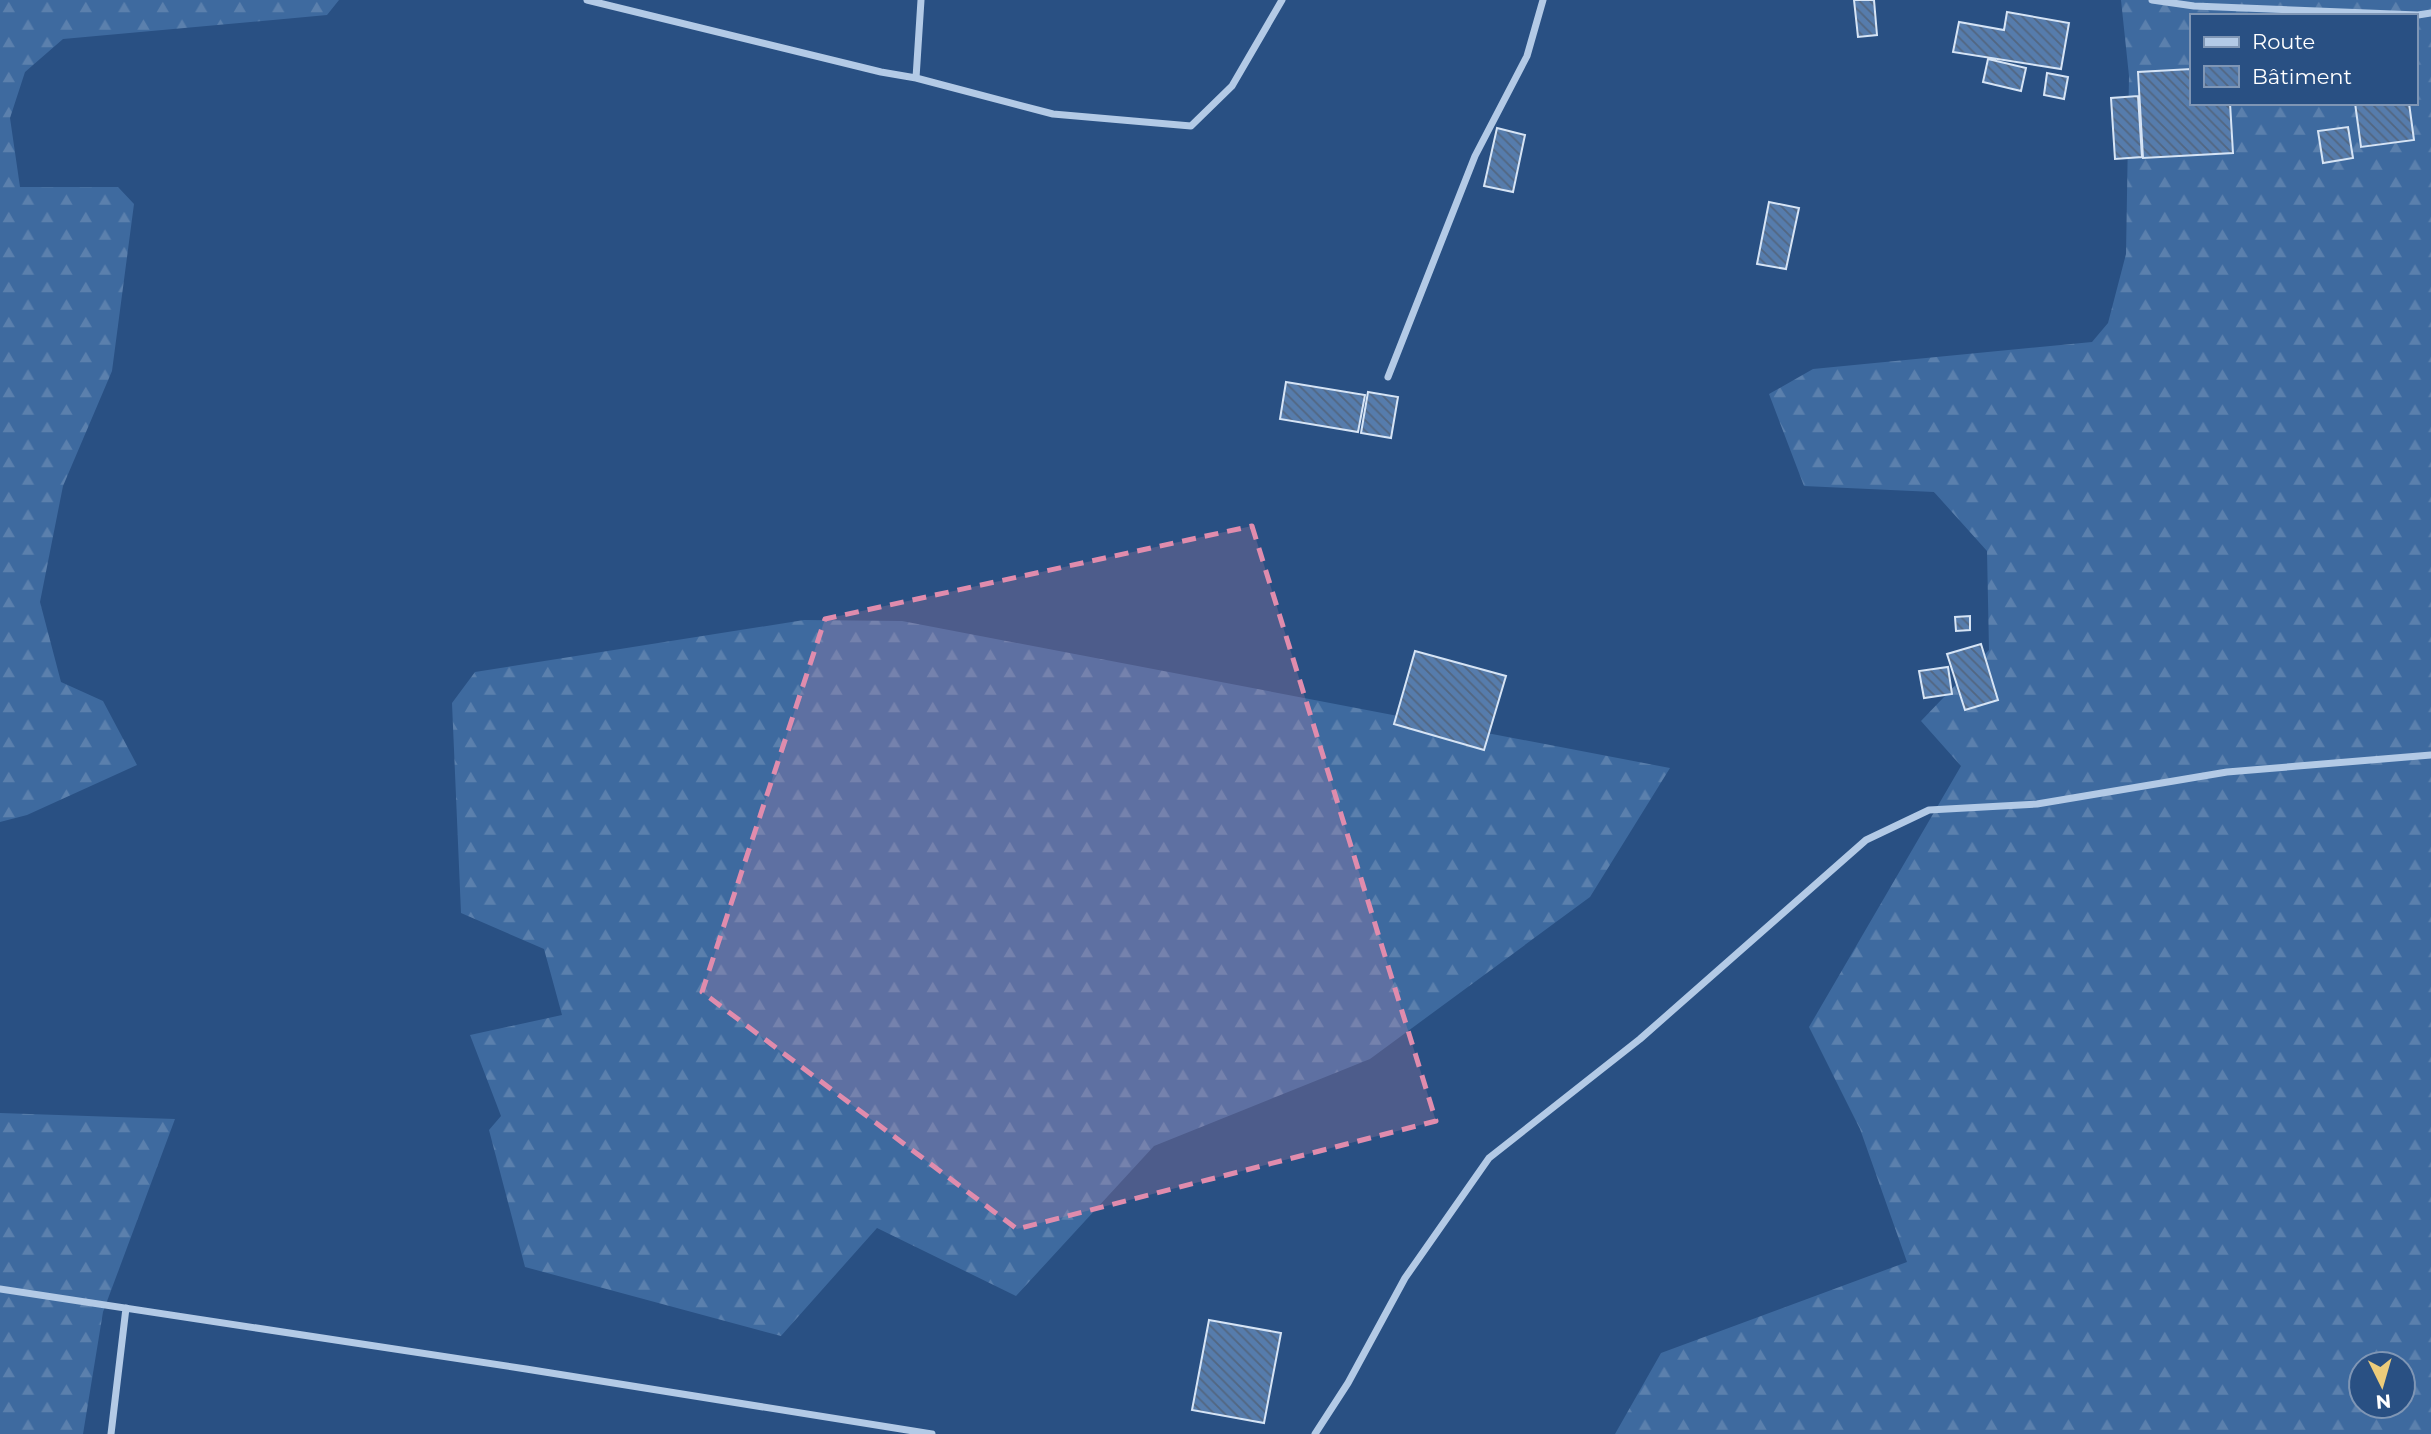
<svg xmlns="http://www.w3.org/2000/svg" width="2431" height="1434" font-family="Montserrat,sans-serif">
	<defs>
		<pattern id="forest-firs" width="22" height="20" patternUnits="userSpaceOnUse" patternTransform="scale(1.75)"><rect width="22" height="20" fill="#3e6a9f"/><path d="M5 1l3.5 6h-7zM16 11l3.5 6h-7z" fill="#5b80ad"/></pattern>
		<pattern id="building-back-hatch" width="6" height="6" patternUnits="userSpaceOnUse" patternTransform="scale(1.75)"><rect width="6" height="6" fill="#567cac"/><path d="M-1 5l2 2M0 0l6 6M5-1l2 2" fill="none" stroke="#526681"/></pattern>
	</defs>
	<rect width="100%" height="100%" fill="#295083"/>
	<path fill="url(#forest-firs)" fill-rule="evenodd" d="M0 0H339L327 15 63 39 25 72 10 118 20 187H118L134 204 112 371 63 486 40 602 61 682 103 701 137 765 27 815 0 822Z
		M2121 0H2431V1434H1615L1661 1353 1907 1262 1860 1129 1809 1027 1961 766 1921 721 1989 650 1987 551 1934 492 1804 486 1769 394 1813 369 2092 342 2108 323 2126 254 2129 76ZM2191 16H2415V103H2191ZM2361 1364H2403V1406H2361Z
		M804 620 902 621 1670 768 1590 897 1370 1059 1154 1146 1016 1296 877 1228 781 1336 525 1267 489 1130 501 1116 470 1035 562 1015 544 949 461 913 452 703 475 672Z
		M0 1113 175 1119 103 1312 83 1434H0Z"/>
	<path fill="url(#building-back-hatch)" stroke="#d6e4f5" stroke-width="2" d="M1854 0H1874L1877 35 1858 37Z
		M2007 12 2069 23 2061 69 1953 52 1959 22 2004 30Z
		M1988 59 2026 68 2021 91 1983 82Z
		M2191 69V103H2230L2233 153 2143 158 2138 72Z
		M2047 73 2068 77 2064 99 2044 95Z
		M2138 96 2142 157 2115 159 2111 98Z
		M2355 103H2409L2414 140 2361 147Z
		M2348 127 2353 158 2323 163 2318 131Z
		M1497 128 1525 135 1513 192 1484 186Z
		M1769 202 1799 208 1786 269 1757 264Z
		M1286 382 1365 395 1358 432 1280 419Z
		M1368 392 1398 397 1391 438 1361 433Z
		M1970 616V630L1956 631 1955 617Z
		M1981 644 1998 700 1965 710 1947 654Z
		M1415 651 1506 676 1484 750 1394 724Z
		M1948 667 1952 694 1924 698 1919 671Z
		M1209 1320 1281 1333 1264 1423 1192 1410Z"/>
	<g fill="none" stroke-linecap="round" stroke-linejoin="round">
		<path stroke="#b3cae6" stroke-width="7" d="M587 0 881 72 916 78 1053 114 1191 126 1232 86 1282 0
			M2152 0 2194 6 2418 15 2431 13
			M916 78 921 0
			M1388 377 1475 156 1527 56 1543 0
			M0 1289 526 1369 932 1434
			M111 1434 126 1308
			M1315 1434 1348 1383 1405 1278 1489 1158 1640 1039 1866 840 1929 810 2037 804 2227 772 2431 755"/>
	</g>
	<path fill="#e08cad" fill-opacity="0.2" stroke="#e08cad" stroke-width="5" stroke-dasharray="14 9" stroke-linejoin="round" d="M1252 526 1436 1121 1017 1229 702 992 825 619Z"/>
	<rect x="2190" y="14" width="228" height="91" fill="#295083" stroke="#7f96b5" stroke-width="2"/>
	<rect x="2204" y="37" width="35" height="10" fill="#b3cae6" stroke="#7f96b5" stroke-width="2"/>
	<text x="2252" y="49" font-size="21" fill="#ffffff">Route</text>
	<rect x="2204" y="66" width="35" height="21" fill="url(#building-back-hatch)" stroke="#7f96b5" stroke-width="2"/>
	<text x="2252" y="84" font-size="21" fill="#ffffff">Bâtiment</text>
	<g transform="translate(2382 1385) rotate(175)"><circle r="33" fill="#295083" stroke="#7f96b5" stroke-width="2"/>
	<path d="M0-5L12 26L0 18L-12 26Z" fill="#edcc7a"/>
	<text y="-10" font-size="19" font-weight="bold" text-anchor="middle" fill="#ffffff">N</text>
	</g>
</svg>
